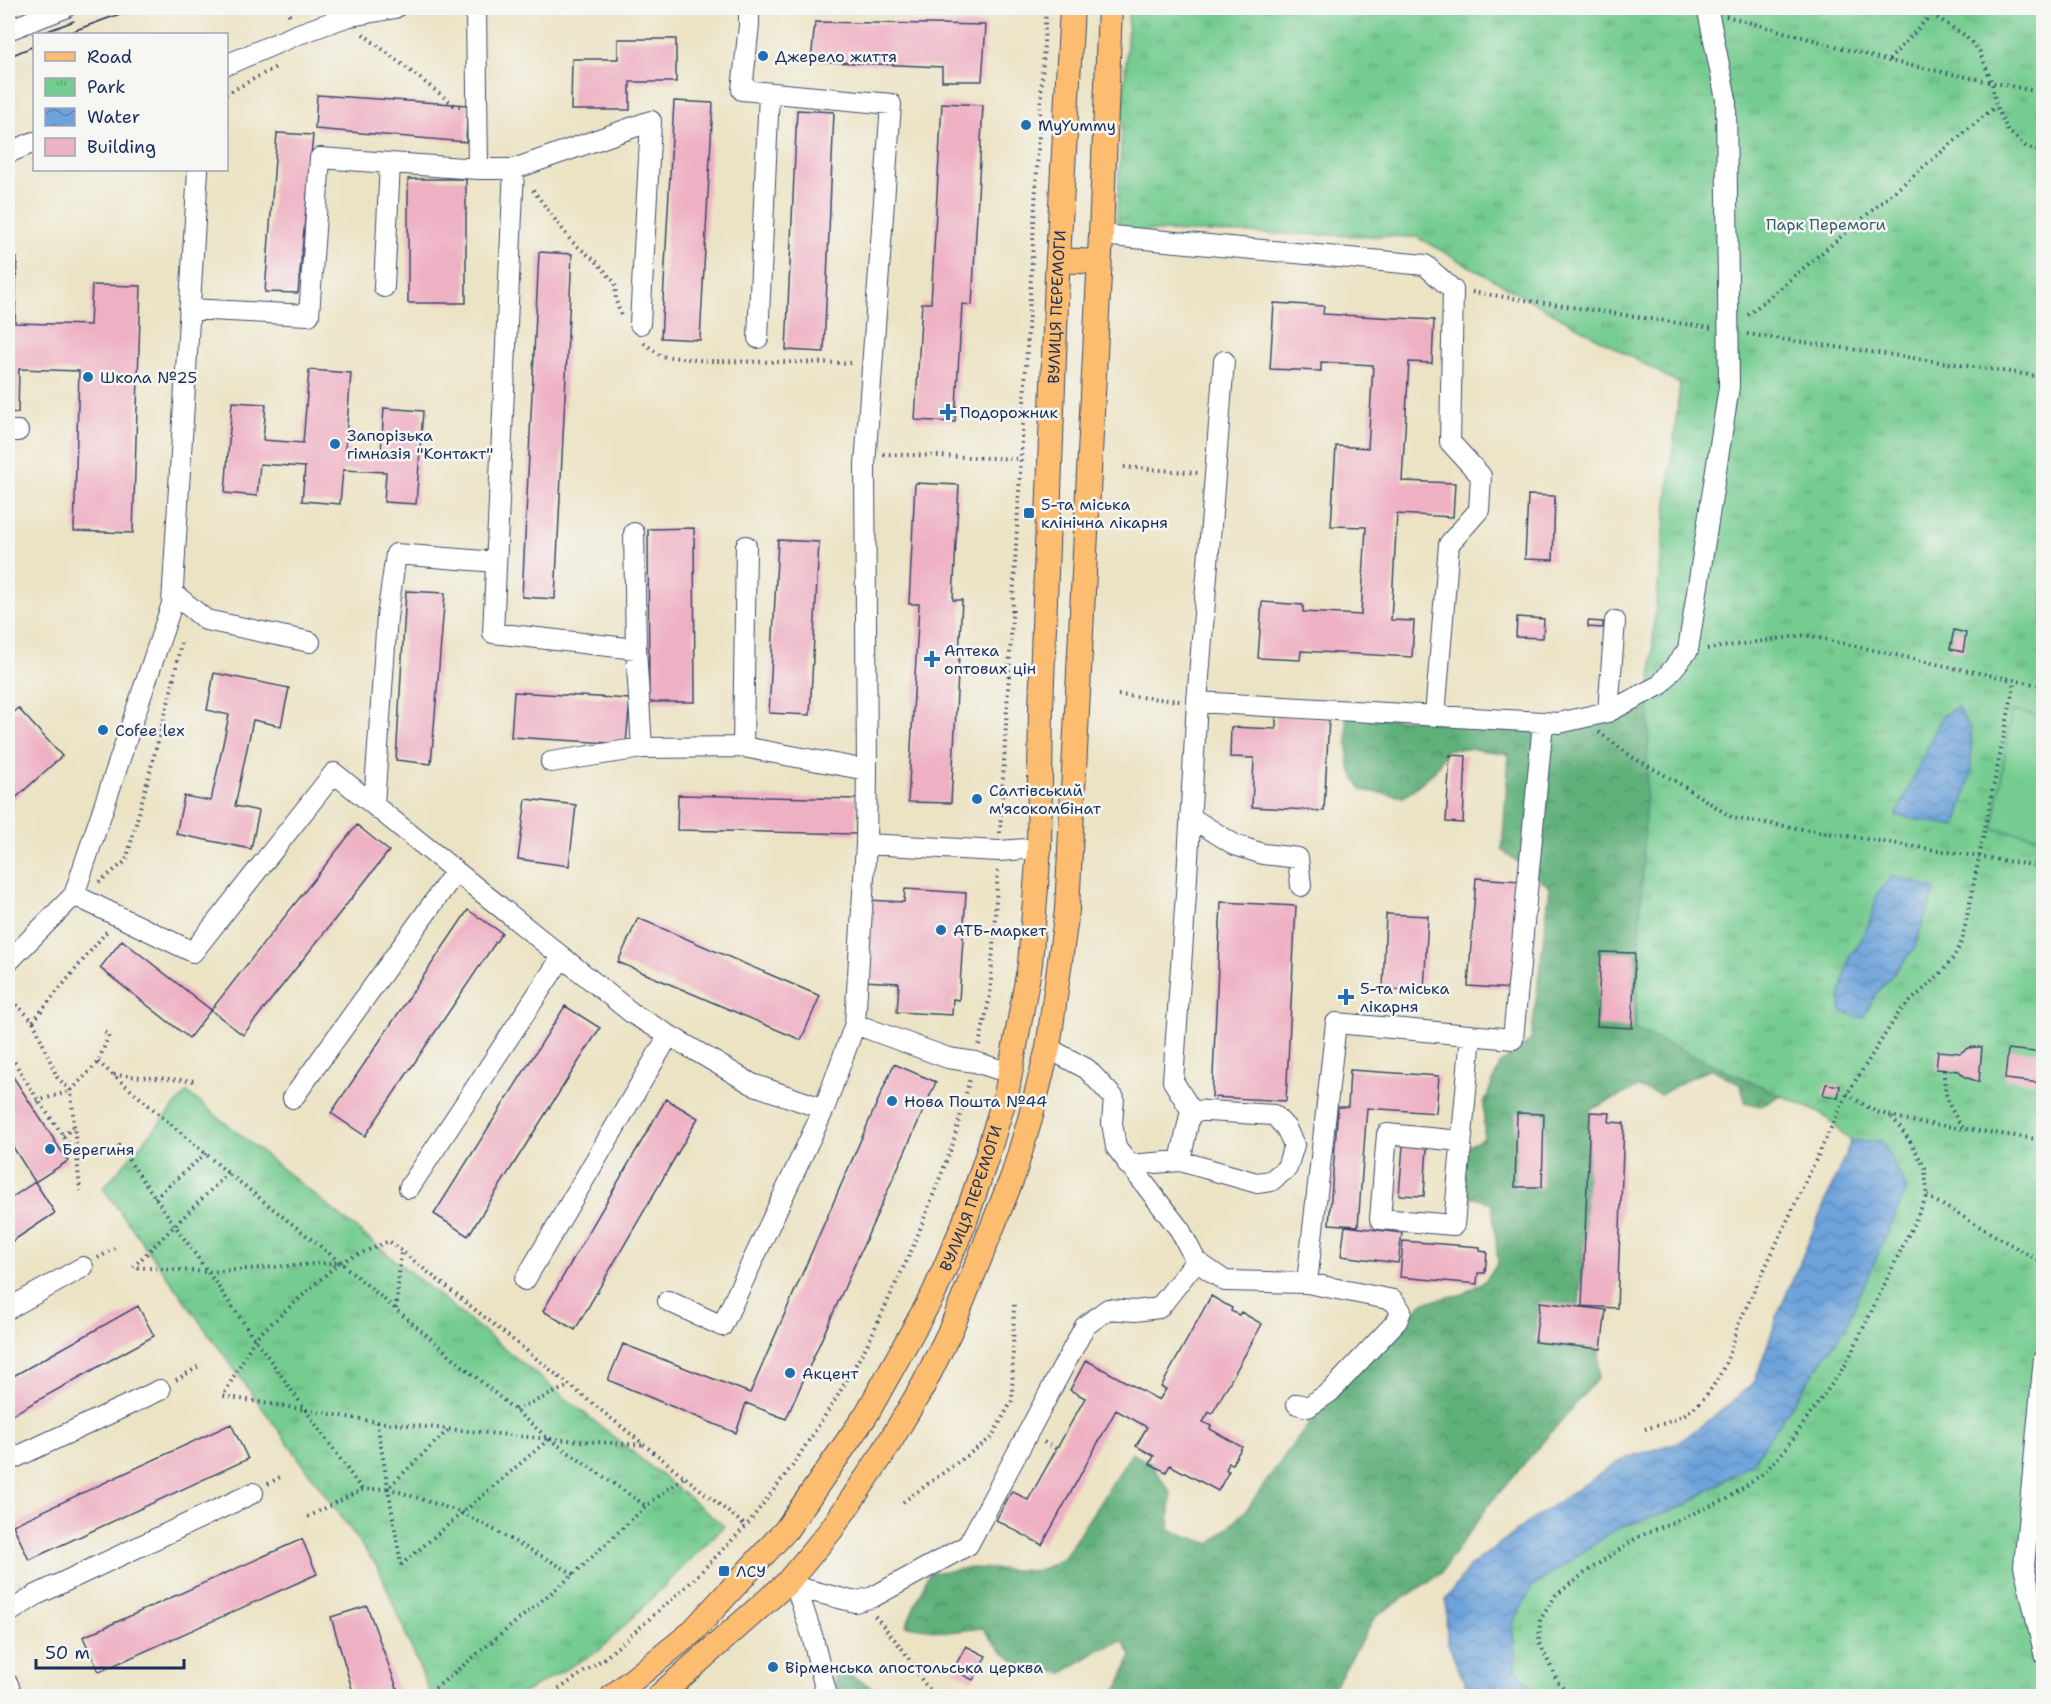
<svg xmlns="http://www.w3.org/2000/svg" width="2051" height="1704" font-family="'Shantell Sans',sans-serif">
	<defs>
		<pattern id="forest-crowns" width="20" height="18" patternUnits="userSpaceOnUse" patternTransform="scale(1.5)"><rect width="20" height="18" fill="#60b07a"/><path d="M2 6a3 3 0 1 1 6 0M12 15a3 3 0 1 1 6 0" fill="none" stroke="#4e9067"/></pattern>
		<pattern id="park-tufts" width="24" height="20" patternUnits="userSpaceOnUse" patternTransform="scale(1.5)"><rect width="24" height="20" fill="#75cc90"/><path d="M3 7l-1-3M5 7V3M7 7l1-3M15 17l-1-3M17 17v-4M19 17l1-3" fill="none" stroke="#5fa679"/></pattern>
		<pattern id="water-waves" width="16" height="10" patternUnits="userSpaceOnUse" patternTransform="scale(1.5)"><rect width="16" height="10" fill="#6da3da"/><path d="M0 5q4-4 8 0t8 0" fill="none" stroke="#5985b4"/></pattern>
	</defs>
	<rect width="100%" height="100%" fill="#f6f6f2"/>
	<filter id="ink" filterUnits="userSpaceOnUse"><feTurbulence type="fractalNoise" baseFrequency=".0167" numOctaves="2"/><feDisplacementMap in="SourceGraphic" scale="12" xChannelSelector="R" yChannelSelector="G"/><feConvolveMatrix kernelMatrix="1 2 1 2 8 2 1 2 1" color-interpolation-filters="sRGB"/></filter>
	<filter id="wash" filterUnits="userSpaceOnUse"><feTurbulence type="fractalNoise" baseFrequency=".008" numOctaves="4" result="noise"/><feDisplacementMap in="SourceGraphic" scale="24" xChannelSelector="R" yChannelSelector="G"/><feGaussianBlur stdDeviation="1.35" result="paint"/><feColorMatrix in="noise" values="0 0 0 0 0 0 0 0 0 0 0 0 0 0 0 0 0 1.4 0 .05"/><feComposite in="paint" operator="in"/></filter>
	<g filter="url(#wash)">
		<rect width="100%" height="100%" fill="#ece3c4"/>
		<path fill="url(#forest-crowns)" stroke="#3e706c" stroke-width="1.5" d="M1685 680 1801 1083 1764 1105 1746 1104 1741 1085 1713 1069 1691 1077 1660 1095 1638 1087 1590 1110 1583 1263 1579 1304 1557 1317 1600 1342 1598 1378 1491 1502 1440 1574 1375 1617 1329 1696H1108L1118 1688 1131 1656 1123 1641 1098 1650 1063 1673 1027 1669 1002 1652 983 1628 948 1632 906 1626 929 1573 972 1568 1038 1571 1063 1559 1132 1453 1151 1464 1171 1493 1169 1530 1211 1544 1247 1509 1286 1454 1328 1400 1392 1327 1425 1302 1464 1294 1486 1280 1498 1262 1492 1203 1471 1197 1450 1180 1458 1152 1484 1138V1104L1500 1064 1531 1040 1550 887 1502 850 1509 754 1473 749H1447L1435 771 1404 797 1362 790 1349 766 1346 717 1590 726 1626 715Z
			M832 1666 884 1694 891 1696H837Z"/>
		<path fill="url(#park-tufts)" stroke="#487e77" stroke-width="1.5" d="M1129 8H2043V1696H1539L1517 1671 1512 1626 1531 1588 1616 1529 1684 1506 1752 1463 1882 1142 1851 1141 1822 1114 1635 1029 1654 623 1680 384 1417 237 1116 230Z
			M187 1092 724 1526 600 1650 518 1696H431L379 1569 103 1188Z"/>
		<path fill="#75cc90" stroke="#487e77" stroke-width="1.5" d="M2012 711 2043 716V837L1993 829Z"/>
		<path fill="url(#water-waves)" stroke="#44699c" stroke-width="1.5" d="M1957 707 1971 730V773L1956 826 1896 816 1942 716Z
			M1892 876 1935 889 1914 949 1876 994 1863 1018 1841 1012V993L1850 955 1859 944 1871 919 1878 892Z
			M1851 1141H1882L1907 1189 1845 1328 1752 1463 1684 1506 1616 1529 1531 1588 1512 1626 1517 1671 1539 1696H1470L1447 1641 1446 1600 1469 1567 1524 1525 1623 1459 1679 1442 1721 1411 1755 1381 1779 1312Z"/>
		<g id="blocks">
			<path fill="#eeb0c3" d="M815 22 986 25 982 81H942V67L811 61Z
				M618 39H676V82H630V110H571L572 59H618Z
				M317 95 468 105 466 142 315 129Z
				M674 101 713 103 700 340 661 338Z
				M942 103 983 105 972 305 962 304 955 422 915 420 922 303H931Z
				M797 110 834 112 824 352 786 350Z
				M277 133 313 135 298 293 265 292Z
				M408 179H466V303H408Z
				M539 252 572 254 555 599 522 597Z
				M8 258H17L15 323 90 325 92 285 141 286 133 533 74 531 79 371 19 369 18 413 8 412Z
				M1274 303 1324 306 1323 314 1434 320 1432 363 1409 362 1402 481 1455 483 1453 517 1397 514 1391 620 1414 621 1412 657 1301 651 1300 660 1258 658 1262 602 1303 605V612L1361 615 1366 527 1331 526 1336 446 1368 448 1373 365 1321 362V371L1270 369Z
				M309 370 351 373 345 450 381 452 384 408 423 411 416 504 384 502 386 472 343 470 340 504 302 501 305 467 260 464 257 496 225 493 232 402 266 404 263 440 303 443Z
				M915 483 959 485 953 600H962L951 803 908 802 919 604H909Z
				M1528 495 1555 496 1553 560 1525 559Z
				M694 528 695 702H649L648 529Z
				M778 540 819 542 810 715 769 713Z
				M406 591 445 593 431 764 396 760Z
				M1517 617 1544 619 1543 638 1516 637Z
				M1588 621 1603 622V628L1588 627Z
				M1954 630 1966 633 1963 652 1950 649Z
				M214 673 289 688 281 726 253 720 235 806 259 811 251 849 176 834 184 796 211 801 229 715 207 710Z
				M514 692 630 699 626 744 511 737Z
				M18 708 62 756 8 805V717Z
				M1276 715 1329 718 1324 811 1252 807 1254 758 1230 757 1231 727 1276 729Z
				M1450 755 1466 756 1463 823 1446 822Z
				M678 795 857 799 856 834 677 830Z
				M526 799 576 805 569 866 518 859Z
				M357 825 389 851 243 1035 211 1010Z
				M1476 878 1520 881 1512 989 1468 986Z
				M905 889 966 893 959 1000 953 999 952 1015 897 1012 899 983 863 981 868 900 904 902Z
				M1221 902 1296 906 1286 1101 1212 1097Z
				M468 910 502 933 365 1136 331 1113Z
				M1386 914 1428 916 1424 991 1383 989Z
				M638 918 820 996 801 1040 618 962Z
				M122 940 211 1010 189 1038 100 968Z
				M1601 952 1635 953 1632 1028 1597 1026Z
				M565 1006 600 1028 468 1236 434 1214Z
				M1976 1047H1982L1979 1082 1965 1077 1959 1071 1936 1069 1938 1051 1960 1053 1968 1048Z
				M2008 1049 2044 1053 2042 1083 2005 1079Z
				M894 1064 936 1082 786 1419 746 1403 736 1433 608 1380 623 1344 750 1393Z
				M8 1069 68 1161 35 1182 8 1139Z
				M1350 1070 1439 1076 1436 1113 1367 1108 1358 1226 1329 1224 1338 1107H1348Z
				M1826 1084 1840 1086 1838 1098 1823 1095Z
				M666 1099 698 1118 575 1330 543 1311Z
				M1590 1112 1610 1113 1609 1122 1624 1123 1617 1308 1582 1306Z
				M1517 1113 1544 1114 1542 1187H1515Z
				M1403 1146 1427 1147 1424 1196 1399 1195Z
				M35 1182 55 1213 8 1244V1200Z
				M1345 1226 1402 1233 1398 1263 1341 1256Z
				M1403 1241 1480 1247V1251L1487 1252 1485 1273H1478L1477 1284 1400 1277Z
				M1211 1296 1232 1308 1231 1311 1239 1315 1241 1312 1262 1324 1212 1414 1209 1412 1203 1422 1211 1426 1210 1429 1242 1447 1232 1464 1229 1463 1226 1470 1229 1471 1218 1491 1170 1465 1166 1472 1150 1464 1154 1456 1136 1446 1147 1427 1116 1410 1042 1545 996 1520 1012 1491 1028 1500 1085 1398 1070 1390 1086 1360 1159 1400 1166 1389 1161 1387Z
				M1540 1302 1606 1310 1601 1349 1535 1342Z
				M138 1306 154 1336 8 1417V1379Z
				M231 1424 248 1459 29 1560 13 1525Z
				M302 1539 317 1574 99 1672 83 1637Z
				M367 1606 400 1696H354L331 1617Z
				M966 1646 986 1656 973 1680 953 1670Z"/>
		</g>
	</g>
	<g filter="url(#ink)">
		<use href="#blocks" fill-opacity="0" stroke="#3a4a6d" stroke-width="1.5"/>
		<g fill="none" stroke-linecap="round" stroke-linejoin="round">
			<g stroke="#3a4a6d" stroke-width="22">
				<path id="minor" d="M476 8 478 169H514L493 633 636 649 642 748 743 747 867 770 866 844 855 1024
					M749 8V25L742 90 891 104 865 465 867 770
					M8 30 65 8
					M226 65 296 35 346 17 395 8
					M8 153 34 142
					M514 169 651 121 640 324
					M1101 235 1425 265 1453 290 1450 442 1481 476 1479 510 1449 544 1435 716
					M384 287 390 163 478 169
					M189 309 309 315 320 158 390 163
					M758 338 769 93
					M8 431H18
					M634 533 636 649
					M173 593 206 620 310 642
					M1197 702 1559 723 1608 712 1660 685 1688 650 1729 387 1726 99 1708 11 1705 8
					M1608 712 1615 621
					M743 747 746 546
					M551 762 642 748
					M374 804 387 617 396 554 496 562
					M1190 817 1235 845 1263 854 1298 858 1301 886
					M866 844 999 851 1039 848
					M74 895 193 952 334 773 633 1014 752 1084 824 1109 855 1024 948 1058 975 1062 1010 1073
					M8 962 74 895 172 604 198 170
					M1048 1048 1087 1069 1114 1098 1112 1123 1116 1147 1180 1230 1196 1261 1225 1281 1307 1283 1336 1023 1513 1039 1543 722
					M293 1098 456 871
					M1461 1141 1387 1134 1380 1219 1454 1225 1471 1035
					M1180 1161 1257 1183 1271 1181 1287 1168 1294 1145 1286 1128 1274 1115 1191 1110
					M1128 1165 1180 1161 1191 1110 1173 1081 1186 894 1197 702 1224 361
					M409 1188 562 957
					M525 1280 669 1035
					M668 1301 722 1326 824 1109
					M8 1309 83 1267
					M2044 1358 2024 1566 2044 1653
					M1297 1404 1308 1407 1330 1392 1397 1321 1401 1311 1393 1300 1307 1283
					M8 1461 160 1390
					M787 1583 796 1587 812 1635 827 1696
					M796 1587 855 1602 873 1597 968 1545 1085 1326 1108 1309 1135 1311 1159 1308 1196 1261
					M8 1613 36 1595 253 1493
					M8 1684 12 1696"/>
			</g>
			<g stroke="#3a4a6d" stroke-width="26">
				<g id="major">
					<path d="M1058 260 1099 262"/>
					<path id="s1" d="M613 1696 691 1633 786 1530 866 1415 934 1293 964 1224 986 1159 1007 1090 1030 964 1039 848 1041 708 1057 276 1072 8"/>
					<path d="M659 1696 787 1583 831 1530 882 1455 923 1386 951 1329 1013 1176 1030 1119 1048 1048 1067 910 1101 235 1110 8"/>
				</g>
			</g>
			<path stroke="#3a4a6d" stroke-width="4" stroke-dasharray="1.5 4.5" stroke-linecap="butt" d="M287 8 290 18
				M1922 8 1964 35 1979 50 1992 83 1996 106 2008 131 2026 147 2044 153
				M1726 16 1889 61 2044 93
				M363 34 454 105 460 106
				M1889 60 1937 8
				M226 94 276 67
				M533 190 571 241 598 263 615 283 616 301 621 315
				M1472 292 1711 328
				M1748 315 1996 106
				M1747 334 2044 377
				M644 343 661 356 709 361 854 363
				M883 454 1021 459
				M1124 467 1198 473
				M1707 649 1805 635 1964 670 2044 686
				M1118 695 1180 701
				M1599 732 1632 757 1677 782 1733 818 2044 867
				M1000 833 1046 8
				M99 882 126 861 170 696 181 643
				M8 996 33 1021 57 1077 71 1091 80 1191
				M33 1021 107 931
				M979 1045 990 996 998 868
				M8 1052 38 1100 78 1157
				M98 1062 228 1173 340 1262 549 1439 646 1506
				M1944 1070C1944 1096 1948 1106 1963 1128
				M114 1075 196 1081
				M1847 1094 1876 1112 1916 1122 2044 1140
				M37 1101 71 1091 98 1062 109 1035 102 1031
				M63 1136 75 1126
				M118 1145 362 1490
				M228 1173 133 1267 208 1272 340 1262 255 1338 223 1396 377 1422 549 1439 645 1445
				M1927 1196 2044 1264
				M155 1198 206 1153
				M98 1258 118 1246
				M341 1262 389 1241 746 1526
				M396 1309 401 1251
				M176 1380 201 1365
				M515 1410 569 1386
				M377 1422 401 1565
				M1645 1429C1655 1426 1666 1423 1676 1419 1712 1402 1729 1362 1738 1325L1847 1094 1900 1011 1940 974 1954 957 1962 941 2015 681
				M1044 1442 1056 1449
				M268 1484 280 1477
				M388 1488 463 1513 574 1574
				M903 1502 991 1438 1012 1401 1014 1304
				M308 1517 361 1490 388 1488 448 1430
				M401 1565 549 1439
				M875 1616 904 1651 923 1682 936 1696
				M426 1696 574 1574 646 1506 684 1477
				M549 1696 606 1657 688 1585 746 1526 793 1465 837 1397 867 1345 913 1247 953 1144 970 1078
				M1571 1696 1558 1682 1539 1642 1540 1620 1556 1595 1586 1572 1638 1537 1727 1499 1765 1472 1784 1451 1846 1364 1927 1196 1925 1168 1910 1141 1891 1116"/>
			<use href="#minor" stroke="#fff" stroke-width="20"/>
			<use href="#major" stroke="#fcbd6f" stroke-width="24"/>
			<path stroke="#1b2f5e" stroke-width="1.5" d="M40 34 74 21
				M65 34 136 8
				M8 57 34 46"/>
		</g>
	</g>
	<g fill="#1f6fb2" stroke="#f6f6f2" stroke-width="2">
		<circle cx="763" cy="56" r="6"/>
		<circle cx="1026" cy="125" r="6"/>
		<circle cx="88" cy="377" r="6"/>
		<path d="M945 403h6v6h6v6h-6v6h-6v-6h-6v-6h6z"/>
		<circle cx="335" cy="444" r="6"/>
		<rect x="1023" y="507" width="12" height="12" rx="3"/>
		<path d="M929 650h6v6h6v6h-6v6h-6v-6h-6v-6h6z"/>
		<circle cx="103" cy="730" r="6"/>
		<circle cx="977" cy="799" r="6"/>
		<circle cx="941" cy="930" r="6"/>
		<path d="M1343 988h6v6h6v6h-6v6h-6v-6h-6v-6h6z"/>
		<circle cx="892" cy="1101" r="6"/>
		<circle cx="50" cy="1149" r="6"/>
		<circle cx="790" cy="1373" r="6"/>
		<rect x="718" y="1565" width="12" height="12" rx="3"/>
		<circle cx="773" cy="1667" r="6"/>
	</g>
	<g text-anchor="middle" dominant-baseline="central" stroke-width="5" stroke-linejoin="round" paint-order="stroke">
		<g font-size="16" fill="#1b2f5e" stroke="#f6f6f2" text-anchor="start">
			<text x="775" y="56">Джерело життя</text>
			<text x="1038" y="125">MyYummy</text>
			<text x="100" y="377">Школа №25</text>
			<text x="960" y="412">Подорожник</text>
			<text x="347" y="435">Запорізька<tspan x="347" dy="18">гімназія "Контакт"</tspan></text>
			<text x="1041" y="504">5-та міська<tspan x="1041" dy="18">клінічна лікарня</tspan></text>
			<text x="944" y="650">Аптека<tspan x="944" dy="18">оптових цін</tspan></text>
			<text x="115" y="730">Cofee lex</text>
			<text x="989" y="790">Салтівський<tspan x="989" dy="18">м'ясокомбінат</tspan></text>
			<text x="953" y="930">АТБ-маркет</text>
			<text x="1360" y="988">5-та міська<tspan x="1360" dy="18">лікарня</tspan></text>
			<text x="904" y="1101">Нова Пошта №44</text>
			<text x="62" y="1149">Берегиня</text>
			<text x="802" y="1373">Акцент</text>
			<text x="736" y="1571">ЛСУ</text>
			<text x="785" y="1667">Вірменська апостольська церква</text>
		</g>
		<g font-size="16" fill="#365e6d" stroke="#f6f6f2">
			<text x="1826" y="224">Парк Перемоги</text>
		</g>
		<g font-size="16" fill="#1b2f5e" stroke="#f6f6f2">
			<text stroke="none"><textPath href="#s1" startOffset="1522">ВУЛИЦЯ ПЕРЕМОГИ</textPath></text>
			<text stroke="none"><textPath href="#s1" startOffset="622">ВУЛИЦЯ ПЕРЕМОГИ</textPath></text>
		</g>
	</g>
	<rect width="2051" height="1704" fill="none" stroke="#f6f6f2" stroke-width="30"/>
	<rect x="33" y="33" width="195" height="138" fill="#f6f6f2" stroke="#9ea6b7" stroke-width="1.5"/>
	<rect x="45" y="52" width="30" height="9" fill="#fcbd6f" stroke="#9ea6b7" stroke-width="1.5"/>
	<text x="87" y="63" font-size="18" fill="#1b2f5e">Road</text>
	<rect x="45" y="78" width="30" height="18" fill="url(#park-tufts)" stroke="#9ea6b7" stroke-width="1.5"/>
	<text x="87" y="93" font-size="18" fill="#1b2f5e">Park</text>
	<rect x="45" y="108" width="30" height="18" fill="url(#water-waves)" stroke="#9ea6b7" stroke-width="1.5"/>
	<text x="87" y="123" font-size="18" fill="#1b2f5e">Water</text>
	<rect x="45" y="138" width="30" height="18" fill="#eeb0c3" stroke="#9ea6b7" stroke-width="1.5"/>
	<text x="87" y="153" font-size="18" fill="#1b2f5e">Building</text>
	<path d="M36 1659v9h148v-9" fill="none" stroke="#1b2f5e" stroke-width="3"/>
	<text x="45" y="1659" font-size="18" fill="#1b2f5e" stroke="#f6f6f2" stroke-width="4.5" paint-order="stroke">50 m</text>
</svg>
